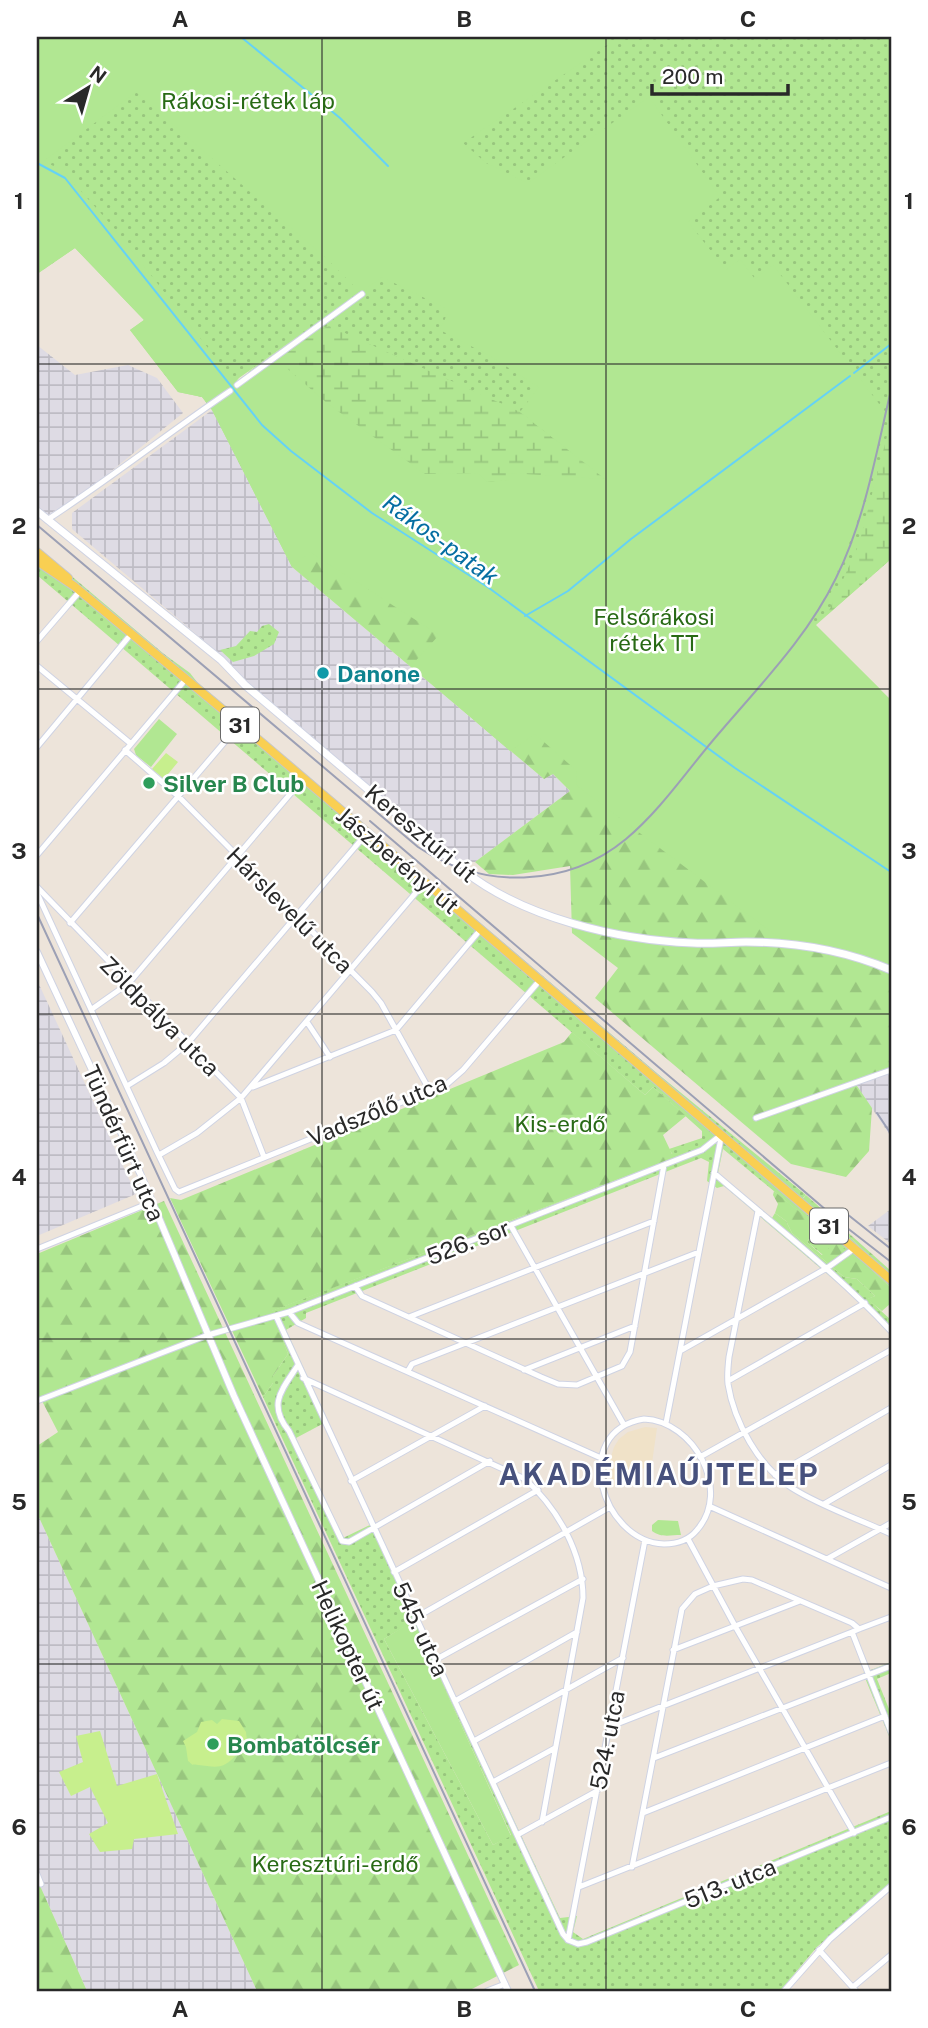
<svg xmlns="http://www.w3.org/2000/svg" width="928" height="2028" font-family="'Public Sans',sans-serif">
	<defs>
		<pattern id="industrial-grid" width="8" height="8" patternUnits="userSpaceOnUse" patternTransform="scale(1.75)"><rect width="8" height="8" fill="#dedbe4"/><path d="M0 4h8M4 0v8" fill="none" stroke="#bebcc4"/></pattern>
		<pattern id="grass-dots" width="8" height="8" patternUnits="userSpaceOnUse" patternTransform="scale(1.75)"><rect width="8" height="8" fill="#b1e792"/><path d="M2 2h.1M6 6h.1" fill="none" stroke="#98c67e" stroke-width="1.8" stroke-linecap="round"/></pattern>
		<pattern id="forest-firs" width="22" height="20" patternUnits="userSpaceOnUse" patternTransform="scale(1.75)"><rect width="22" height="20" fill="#b1e792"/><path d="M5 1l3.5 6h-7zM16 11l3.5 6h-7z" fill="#98c67e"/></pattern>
		<pattern id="wetland-marsh" width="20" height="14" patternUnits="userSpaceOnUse" patternTransform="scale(1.75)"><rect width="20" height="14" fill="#b1e792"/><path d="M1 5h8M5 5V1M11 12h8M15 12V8" fill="none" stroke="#98c67e"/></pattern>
	</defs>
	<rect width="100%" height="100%" fill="#ede4da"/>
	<path fill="url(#industrial-grid)" d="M37 345 75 375 128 365 157 378 183 413 88 490 48 515 37 505Z
		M212 410 292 567 544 779 553 774 570 791 475 862 456 861 244 680 214 649 72 529V513Z
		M37 980 136 1194 37 1236Z
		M891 1072V1137L855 1083Z
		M891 1209V1244L868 1226Z
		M37 1513 257 1991H87L37 1879Z"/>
	<path fill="#f0e2c8" d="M645 1427 657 1428 652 1463 611 1488 609 1463 614 1447 619 1439 628 1432Z"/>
	<path fill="url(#grass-dots)" fill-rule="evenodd" d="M37 37H891V559L816 625 881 690 297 337 239 378 212 410 202 397 178 392 130 330 144 320 75 248 37 274Z
		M37 547 164 654 190 673 197 682 658 1074 806 1195 803 1198 822 1211 891 1276V1288L870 1268 823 1255 807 1242 816 1226 723 1149 718 1173 772 1218 775 1213 786 1221 792 1233 844 1277 857 1279 875 1296 868 1299 891 1320V1335L866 1307 724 1186 717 1188 707 1181 709 1162 701 1158 306 1313V1318L286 1330 328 1421 296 1438 343 1538 374 1523 560 1918 577 1916 573 1932 583 1939 891 1811V1882L817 1947 780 1991H539L263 1397 273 1383V1376L288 1354 271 1311 680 1156 673 1155 669 1149 702 1138V1131L653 1087 645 1095 37 575ZM414 1621 511 1835 493 1845 384 1639Z
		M269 624 279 632 274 644 254 656 233 662 220 650 236 646 250 631 257 632 262 626Z
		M891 1662V1673L877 1679 891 1714V1741L863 1673Z"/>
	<path fill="url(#forest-firs)" d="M329 326 520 412 891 700V1072L855 1083 872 1108 869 1151 846 1177 791 1164 595 998 618 968 572 933 570 866 513 875 489 874 475 862 570 791 553 774 544 779 292 567 212 410 215 397 297 337Z
		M572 1032 645 1095 653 1087 686 1116 663 1135 672 1154 679 1153 680 1156 272 1311 288 1354 273 1376V1383L263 1397 170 1198 181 1200 564 1042Z
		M774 1191 817 1226 807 1242 822 1255 835 1242 870 1268 891 1288V1303L882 1311 867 1299 875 1296 857 1279 844 1277 792 1233 786 1221 775 1213 778 1204 773 1195Z
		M806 1195 891 1271V1276L822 1211H817L803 1199Z
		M164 1201 519 1965 468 1991H257L37 1513V1446L58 1432 41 1399 37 1400V1254Z
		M37 1879 87 1991H37Z"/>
	<path fill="url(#wetland-marsh)" d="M329 326 520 412 606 479 509 474 510 480 487 482 425 474 249 394 248 372 297 337Z
		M891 421V559L827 615 859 544Z"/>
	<path fill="#b1e792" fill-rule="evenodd" d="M37 37H605L610 43 463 143 486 163 528 183 649 97 720 197 688 222 726 270 740 259 755 279 773 265 886 413C869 488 852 555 811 621L891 700V965L858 954 778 937 576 785 577 771 535 734 510 751 411 666 439 635 310 552 292 567 212 410 202 397 178 392 130 330 144 320 75 248 37 274ZM136 92 328 260 362 294 363 291 382 277 449 310 440 330 490 356 539 387 520 412 605 479 508 473 509 480 487 482 478 473 425 474 328 404 275 358 237 385 114 228 63 171 44 161Z
		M159 719 177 734 151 767 136 755 134 749Z
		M658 1520 678 1521 681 1535C670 1535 661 1538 652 1531V1525Z
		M414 1620 511 1836 493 1845 384 1639Z"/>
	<path fill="#c7ef8d" d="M166 753 178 762 164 779 152 769Z
		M222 1719 239 1721 246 1732 247 1740 236 1747V1755C223 1770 216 1767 198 1765 188 1763 197 1768 188 1761L186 1747 183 1741 197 1732 201 1722 212 1720 217 1724Z
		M100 1731 117 1786 157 1774 178 1834 134 1839 132 1849 100 1852 89 1834 108 1823 90 1787 71 1796 59 1772 83 1762 76 1736Z"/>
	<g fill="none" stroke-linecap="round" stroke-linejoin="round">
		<path stroke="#65d2f6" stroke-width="2" d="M241 37 340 118 388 166
			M37 163 65 178 262 425 291 451 372 513 489 588 735 768 891 872
			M854 373 891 344
			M525 616 568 591 631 539 850 376"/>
		<g stroke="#cfd3e3" stroke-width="7">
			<path id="minor" d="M237 385 362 294
				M47 520C110 479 168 433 230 391
				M37 641 80 591
				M37 666 130 743
				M37 747 132 633
				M125 750 178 796 372 992 381 1003 430 1091
				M37 855 186 679
				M37 887 241 1098 264 1157
				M37 893 157 1152 175 1189 179 1192 447 1084 463 1070 540 980
				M70 923 240 724
				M92 1009 129 983 303 779
				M307 1022 330 1057
				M127 1086 164 1063 188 1043 367 833
				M253 1087 396 1030 481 929
				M756 1118 891 1070
				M159 1155 197 1133 241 1098 425 882
				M714 1173C774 1225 837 1273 891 1331
				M758 1211 729 1357C728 1366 727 1375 728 1384 734 1422 759 1467 792 1488 822 1507 859 1519 891 1534
				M511 1226 624 1425
				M37 1249 152 1202
				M355 1286 362 1296 541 1377 558 1384 577 1385 622 1366 630 1352 664 1165
				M289 1312 298 1323 601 1458
				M276 1316 563 1934 568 1940
				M409 1317 654 1221
				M680 1351 827 1268 855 1248
				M298 1365C282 1390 267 1404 289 1431L342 1541 349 1542 490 1461
				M524 1370 635 1326
				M408 1371 412 1364 699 1252
				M303 1378 525 1479C558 1509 583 1553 583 1598L542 1822
				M728 1381 865 1303
				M37 1401 208 1335 289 1312 702 1150 721 1135
				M644 1419C694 1421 732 1490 697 1530 689 1540 677 1544 664 1544 601 1542 569 1431 644 1419Z
				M666 1423 721 1138
				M700 1457 891 1350
				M775 1475 891 1408
				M351 1481 485 1406
				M824 1504 891 1465
				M709 1506 891 1588
				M688 1539 735 1626 854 1833
				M827 1559 891 1523
				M394 1572 538 1490
				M415 1618 610 1507
				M859 1629 891 1617
				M673 1650 800 1601
				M435 1660 583 1579
				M455 1701 577 1632
				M609 1727 852 1632
				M474 1741 623 1658
				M654 1758 891 1666
				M493 1782 555 1748
				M643 1813 885 1716
				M517 1835 597 1791
				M632 1867 682 1609 695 1594 713 1586 743 1579 752 1580 852 1623 859 1629 852 1632 891 1732
				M37 1874 41 1884
				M579 1887 891 1763
				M568 1940 645 1540
				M568 1940 578 1944 587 1942 891 1817
				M819 1950 856 1991
				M853 1987 891 1955
				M487 1991 505 1984
				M784 1991 830 1939 891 1886"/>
		</g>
		<g stroke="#cfd3e3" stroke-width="8">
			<path id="tertiary" d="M37 952 140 1173 234 1396 508 1991"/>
		</g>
		<g stroke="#cfd3e3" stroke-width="9">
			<path id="secondary" d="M37 511 221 660 245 685 463 870C523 918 618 940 693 943 711 944 728 942 746 942 795 942 846 951 891 970"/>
		</g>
		<g stroke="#c7c7c7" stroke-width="10">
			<path id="primary" d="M37 552 68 578
				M37 561 74 586 240 724 891 1280"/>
		</g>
		<use href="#minor" stroke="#fff" stroke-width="5"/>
		<use href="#tertiary" stroke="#fff" stroke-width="6"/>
		<use href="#secondary" stroke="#fff" stroke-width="7"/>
		<use href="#primary" stroke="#f9cf52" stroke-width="8"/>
		<path stroke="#9ca0b5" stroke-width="2" d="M37 525 418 847C482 890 567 888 626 839 663 808 690 766 721 731 762 683 808 636 836 578 865 520 876 453 891 390
			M370 821 846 1227 891 1262
			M37 914 535 1991
			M877 1113 891 1134
			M847 1214 891 1249"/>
	</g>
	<path fill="none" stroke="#292929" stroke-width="2" stroke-opacity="0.55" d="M322 37V1991M606 37V1991M37 364H891M37 689H891M37 1014H891M37 1339H891M37 1664H891"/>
	<circle fill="#0f9aa8" stroke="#fff" stroke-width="2.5" cx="323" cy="673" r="7"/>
	<g fill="#2e9e5b" stroke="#fff" stroke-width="2.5">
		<circle cx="149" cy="783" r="7"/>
		<circle cx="213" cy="1744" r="7"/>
	</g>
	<g text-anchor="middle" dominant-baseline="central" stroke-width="5" stroke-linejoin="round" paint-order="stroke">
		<g fill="#fff" stroke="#696969" stroke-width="2">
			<rect x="221" y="707.5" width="38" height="35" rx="5"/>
			<rect x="810" y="1208.5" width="38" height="35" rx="5"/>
		</g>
		<g font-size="21" font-weight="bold" fill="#292929">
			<text x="240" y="725">31</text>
			<text x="829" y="1226">31</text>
		</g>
		<g font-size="23" fill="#286a15" stroke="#fff">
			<text x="248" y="100">Rákosi-rétek láp</text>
			<text x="654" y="616">Felsőrákosi<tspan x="654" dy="26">rétek TT</tspan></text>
			<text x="560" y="1123">Kis-erdő</text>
			<text x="335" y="1863">Keresztúri-erdő</text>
		</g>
		<g font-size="23" font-weight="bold" fill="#0d838f" stroke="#fff" text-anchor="start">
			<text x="337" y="673">Danone</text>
		</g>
		<g font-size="23" font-weight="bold" fill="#27864d" stroke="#fff" text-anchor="start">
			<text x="163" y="783">Silver B Club</text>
			<text x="227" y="1744">Bombatölcsér</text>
		</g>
		<g font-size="23" fill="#292929" stroke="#fff">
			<text transform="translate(421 833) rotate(40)">Keresztúri út</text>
			<text transform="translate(398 860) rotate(40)">Jászberényi út</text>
			<text transform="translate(290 910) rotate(45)">Hárslevelű utca</text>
			<text transform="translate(160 1016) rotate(45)">Zöldpálya utca</text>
			<text transform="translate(377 1110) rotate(-23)">Vadszőlő utca</text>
			<text transform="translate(124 1143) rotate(66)">Tündérfürt utca</text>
			<text transform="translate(468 1242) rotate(-21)">526. sor</text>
			<text transform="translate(421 1629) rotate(65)">545. utca</text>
			<text transform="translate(348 1645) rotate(65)">Helikopter út</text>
			<text transform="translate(607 1740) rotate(-79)">524. utca</text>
			<text transform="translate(730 1883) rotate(-22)">513. utca</text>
		</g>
		<g font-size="24" font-style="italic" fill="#056ea2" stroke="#fff">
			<text transform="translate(441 539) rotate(36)">Rákos-patak</text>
		</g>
		<g font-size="30" font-weight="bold" letter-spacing="2" fill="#47517d" stroke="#fff">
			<text x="659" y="1474">AKADÉMIAÚJTELEP</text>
		</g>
	</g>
	<rect width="928" height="2028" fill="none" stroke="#ffffff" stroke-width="77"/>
	<g transform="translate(88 88) rotate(37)" stroke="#ffffff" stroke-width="5" paint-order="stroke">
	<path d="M0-5L12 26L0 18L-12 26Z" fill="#292929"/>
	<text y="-10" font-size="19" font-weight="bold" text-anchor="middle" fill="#292929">N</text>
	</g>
	<path d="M652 84v10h136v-10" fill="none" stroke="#292929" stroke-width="3.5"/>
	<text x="662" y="84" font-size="21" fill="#292929" stroke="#ffffff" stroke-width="5" paint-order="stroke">200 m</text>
	<rect x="38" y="38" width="852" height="1952" fill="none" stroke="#292929" stroke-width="2.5"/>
	<g font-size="23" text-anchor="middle" font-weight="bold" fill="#292929">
		<text x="180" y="27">A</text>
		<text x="464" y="27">B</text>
		<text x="748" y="27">C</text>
		<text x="19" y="209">1</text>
		<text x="909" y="209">1</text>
		<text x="19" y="534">2</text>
		<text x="909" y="534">2</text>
		<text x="19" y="859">3</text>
		<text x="909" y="859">3</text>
		<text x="19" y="1185">4</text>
		<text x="909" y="1185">4</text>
		<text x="19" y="1510">5</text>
		<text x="909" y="1510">5</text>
		<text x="19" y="1835">6</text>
		<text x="909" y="1835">6</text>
		<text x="180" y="2017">A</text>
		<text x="464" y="2017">B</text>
		<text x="748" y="2017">C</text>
	</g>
</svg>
